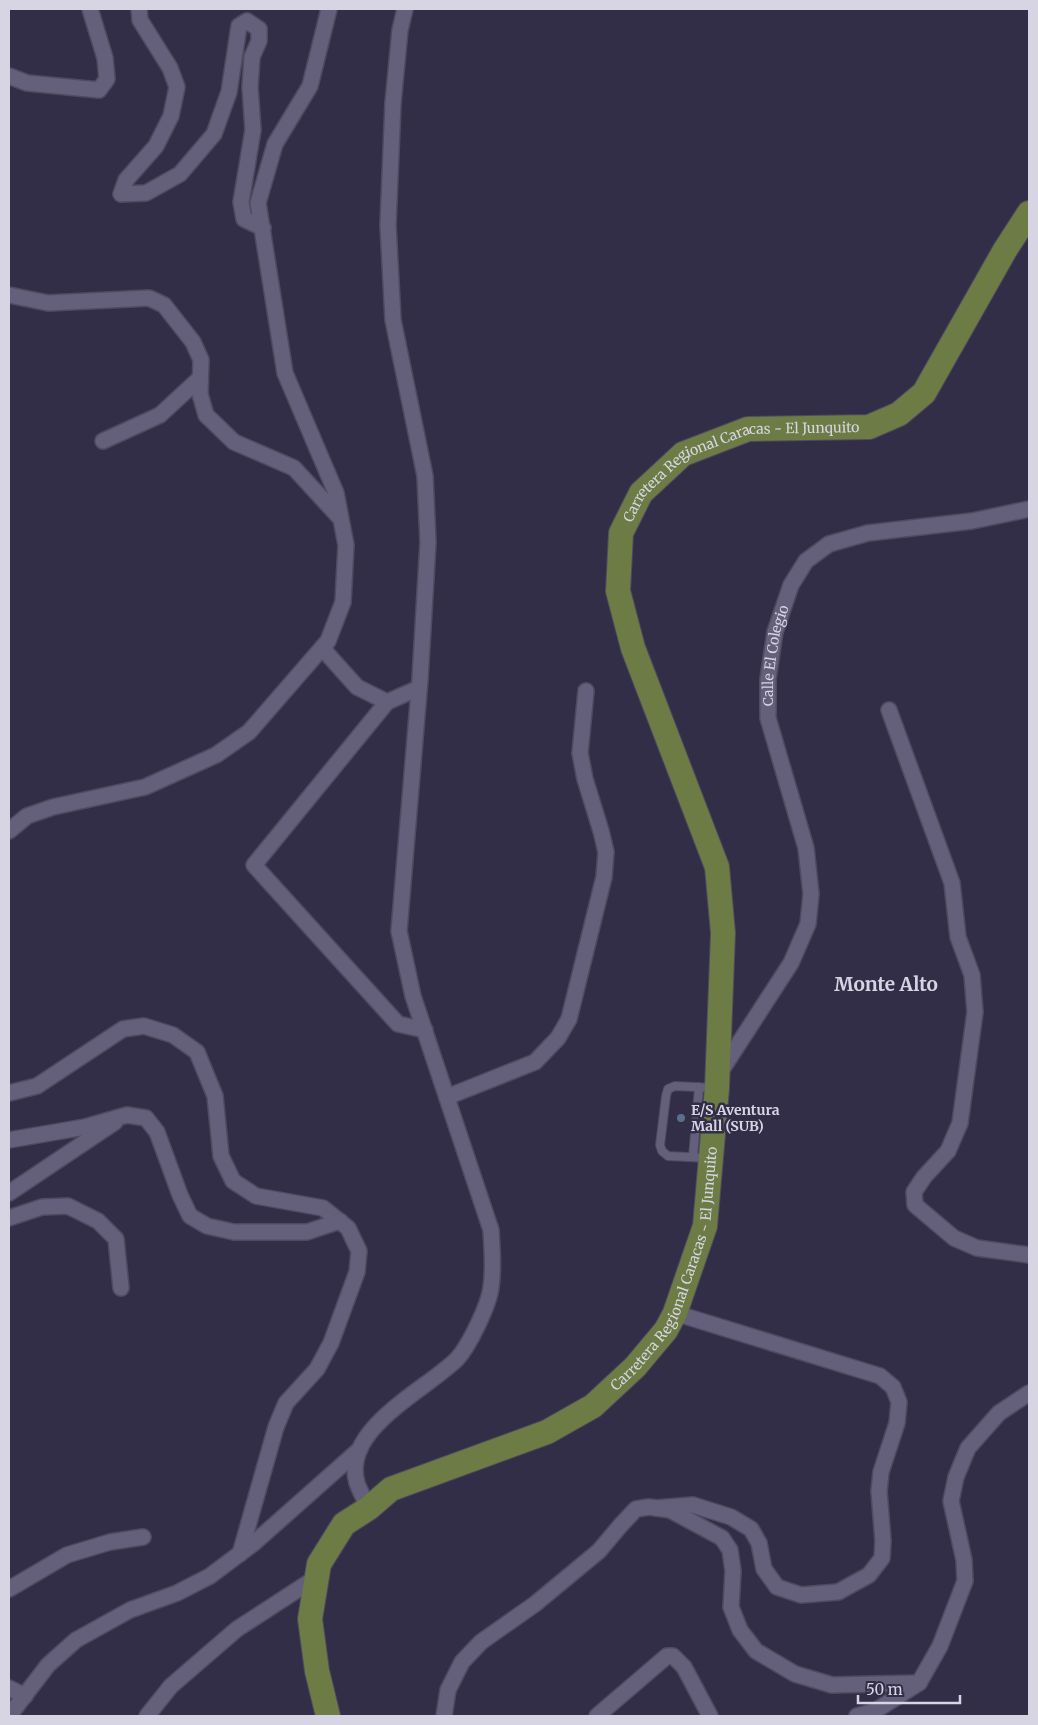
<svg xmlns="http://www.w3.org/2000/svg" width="1038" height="1725" font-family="Merriweather,serif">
	<rect width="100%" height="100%" fill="#332e47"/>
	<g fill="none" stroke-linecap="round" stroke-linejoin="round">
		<g stroke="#504a60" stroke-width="10">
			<path id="lane" d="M693 1157 699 1087
				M708 1158 668 1156 662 1151 660 1145 666 1096 668 1089 675 1086 715 1088"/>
		</g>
		<g stroke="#504a60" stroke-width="18">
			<g id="street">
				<path d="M139 9 140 20 170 68 177 87 171 116 156 146 126 180 121 194 146 193 180 174 214 134 229 92 239 26 247 21 259 29V41L252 57 250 87 253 130 241 202 244 219 263 228"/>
				<path d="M9 76 27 83 99 90 107 79 105 58 90 9"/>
				<path d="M9 295 48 303 149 298 164 305 193 342 201 360 200 394 206 415 234 442 294 468 340 518"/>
				<path d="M103 441 160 415 200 378"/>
				<path d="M322 648 357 687 387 702"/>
				<path d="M419 688 387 702 254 865 398 1024 425 1030"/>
				<path d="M889 710 952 883 958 937 972 975 975 1012 960 1123 948 1151 924 1177 914 1192 915 1205 954 1238 977 1248 1029 1255"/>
				<path d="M9 831 27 816 53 807 145 787 216 755 249 732 328 641 343 602 346 545 336 493 285 373 258 203 275 144 310 86 329 9"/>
				<path id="s1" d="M719 1074 791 963 808 924 811 894 806 848 768 718V679L775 632 791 585 806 561 829 544 868 533 972 521 1029 509"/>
				<path d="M9 1093 37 1086 123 1029 144 1026 173 1035 197 1052 215 1096 221 1156 233 1181 256 1196 323 1208 348 1228 359 1251 357 1272 331 1343 317 1369 286 1403 276 1427 240 1554"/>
				<path d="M447 1097 535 1062 558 1038 569 1019 604 877 606 852 601 831 585 779 580 753 586 691"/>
				<path d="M9 1140 85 1127 127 1115 146 1118 157 1132 180 1195 190 1216 207 1226 234 1232H307L340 1221"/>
				<path d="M9 1193 115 1122"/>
				<path d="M9 1218 42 1207 68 1206 98 1221 116 1239 121 1288"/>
				<path d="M369 1508C365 1500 360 1492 357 1483 341 1429 426 1390 457 1359 469 1346 489 1305 491 1287 494 1268 492 1249 491 1230L413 996 399 931 420 679 428 542 425 476 393 320 388 225 393 103 400 30 405 9"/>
				<path d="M656 1508 693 1505 731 1517 751 1529 759 1543 764 1569 777 1587 801 1595 838 1592 869 1575 882 1558 883 1541 879 1491 881 1472 897 1423 899 1402 893 1387 880 1376 675 1313"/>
				<path d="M9 1589 67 1555 110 1542 143 1537"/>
				<path d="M9 1688 25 1696"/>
				<path d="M9 1716 48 1665 76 1640 130 1610 177 1593 210 1576 254 1543 360 1449"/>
				<path d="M147 1716 171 1686 237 1629 317 1577"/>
				<path d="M444 1716 448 1690 462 1662 481 1642 535 1604 599 1551 620 1526 636 1509 649 1507 670 1510 722 1538 730 1550 733 1571 731 1607 740 1630 756 1651 795 1674 832 1685 919 1683"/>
				<path d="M597 1716 667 1656H673L684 1667 710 1716"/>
				<path d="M857 1716 875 1711 919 1683 940 1646 965 1581 964 1560 951 1501 956 1477 968 1448 999 1413 1029 1393"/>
			</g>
		</g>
		<g stroke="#504a60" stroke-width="26">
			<g id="primary">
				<path id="s2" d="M328 1716 317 1671 310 1619 319 1564 344 1524 369 1508 391 1489 547 1432 593 1406 635 1367 666 1330 675 1313 705 1226 717 1088 723 933 717 867 633 648 618 591 621 533 641 493 683 454 748 429 869 427 899 414 924 393 1005 250 1029 213"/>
			</g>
		</g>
		<use href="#lane" stroke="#645f7b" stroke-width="8"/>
		<use href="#street" stroke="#645f7b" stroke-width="15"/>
		<use href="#primary" stroke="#6c7c44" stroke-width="24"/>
	</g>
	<circle fill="#5c6f8a" stroke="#332e47" stroke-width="2" cx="681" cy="1118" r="5"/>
	<g text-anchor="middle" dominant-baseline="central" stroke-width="5" stroke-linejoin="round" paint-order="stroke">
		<g font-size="14" fill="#d7d4e4" stroke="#332e47">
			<text stroke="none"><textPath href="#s2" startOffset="1556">Carretera Regional Caracas - El Junquito</textPath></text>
			<text stroke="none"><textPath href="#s1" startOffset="450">Calle El Colegio</textPath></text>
			<text stroke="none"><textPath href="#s2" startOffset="641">Carretera Regional Caracas - El Junquito</textPath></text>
		</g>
		<g font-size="14" font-weight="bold" fill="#d7d4e4" stroke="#332e47" text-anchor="start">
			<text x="691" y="1110">E/S Aventura<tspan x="691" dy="16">Mall (SUB)</tspan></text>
		</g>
		<g font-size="19" font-weight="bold" fill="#d7d4e4" stroke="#332e47">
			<text x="886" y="984">Monte Alto</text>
		</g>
	</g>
	<rect width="1038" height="1725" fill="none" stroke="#d7d4e4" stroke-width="20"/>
	<path d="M858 1695v8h102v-8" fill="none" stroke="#d7d4e4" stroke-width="2.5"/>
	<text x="866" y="1695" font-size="15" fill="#d7d4e4" stroke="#332e47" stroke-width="4" paint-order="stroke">50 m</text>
</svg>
